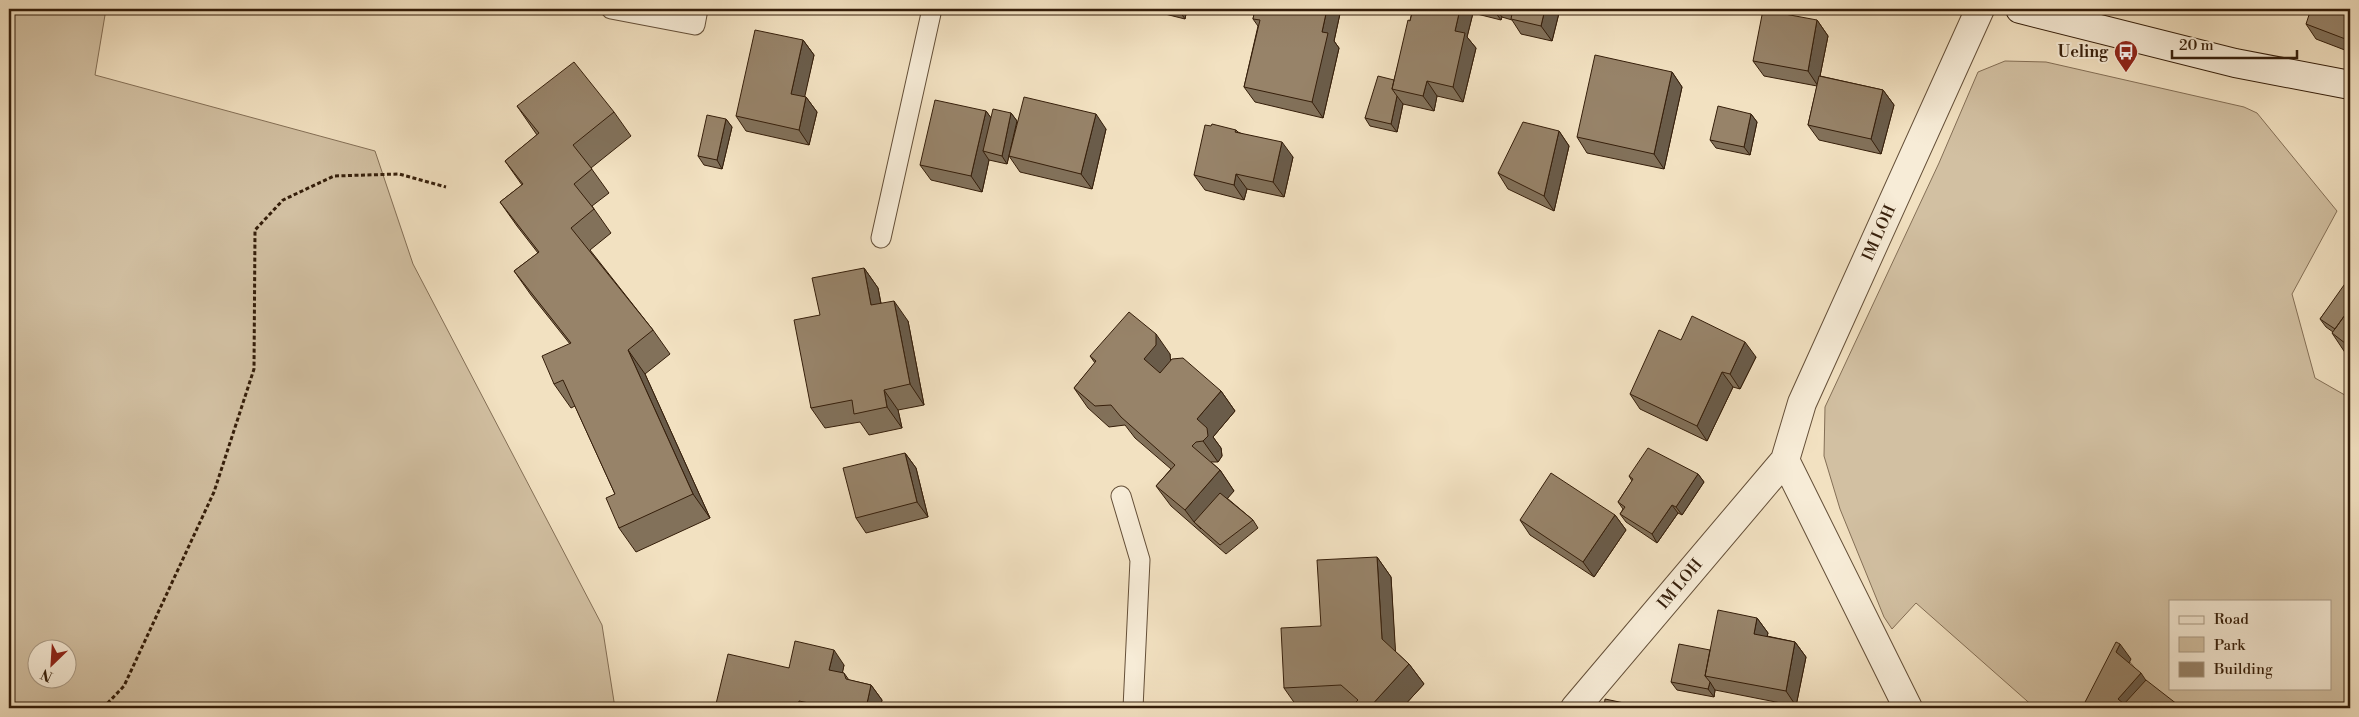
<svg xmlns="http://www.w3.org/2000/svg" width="2359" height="717" font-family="'Libre Bodoni',serif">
	<rect width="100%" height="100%" fill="#f2e1c1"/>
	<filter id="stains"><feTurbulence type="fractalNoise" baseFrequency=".004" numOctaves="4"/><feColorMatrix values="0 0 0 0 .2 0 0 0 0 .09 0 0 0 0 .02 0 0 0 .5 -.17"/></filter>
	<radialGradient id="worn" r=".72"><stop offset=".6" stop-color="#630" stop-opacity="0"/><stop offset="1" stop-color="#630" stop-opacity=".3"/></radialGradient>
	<path fill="#d2c0a2" stroke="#846f56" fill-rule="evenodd" d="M9 9H106L95 75 375 151 413 264 602 625 615 708H9ZM38 650H68V680H38Z
		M2005 61 2046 62 2244 107 2257 113 2337 211 2292 294 2315 378 2350 398V708H2178L2151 688 2126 657 2100 708H2035L1916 603 1892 629 1884 617 1840 509 1824 456 1825 407 1939 163 1978 72ZM2170 601H2330V688H2170Z"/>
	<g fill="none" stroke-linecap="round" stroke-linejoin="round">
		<g stroke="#644f38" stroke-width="21">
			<path id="lane" d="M611 9 695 25 698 9
				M881 238 932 9
				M1121 496 1140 560 1133 708"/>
		</g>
		<g stroke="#644f38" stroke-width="30">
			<path id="street" d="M1575 708 1785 460
				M1908 708 1785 460 1802 403 1980 9"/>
		</g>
		<g stroke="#351e0a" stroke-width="30">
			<path id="secondary" d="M2020 9 2235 63 2350 85"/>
		</g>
		<path stroke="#351e0a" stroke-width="3" stroke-dasharray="4 2.5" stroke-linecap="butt" d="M103 708 124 686 214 492 254 369 255 230 283 200 334 176 399 174 446 187"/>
		<use href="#lane" stroke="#f7ecd7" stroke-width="19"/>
		<use href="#street" stroke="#f7ecd7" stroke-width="28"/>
		<use href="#secondary" stroke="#f7ecd7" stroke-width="28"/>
	</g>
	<path fill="#82715a" stroke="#351e0a" d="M1007 9H1022L1021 12Z
		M1145 9H1187L1185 19Z
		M1255 9H1341L1334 41 1339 48 1323 118 1255 102 1244 87 1258 26 1253 19Z
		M1413 9H1560L1552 41 1521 34 1512 20 1502 17 1501 20 1473 13 1467 37 1476 48 1463 102 1437 96 1434 111 1403 104 1397 132 1370 126 1365 118 1394 80Z
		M2350 9V52L2316 39 2306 24Z
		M1817 20 1828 36 1820 76 1883 90 1894 105 1881 154 1819 140 1808 125 1817 86 1764 76 1753 61Z
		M803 40 814 55 804 97H806L817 112 809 145 746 131 736 116Z
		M1672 72 1682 87 1664 169 1587 153 1577 137Z
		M517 106 614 112 631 136 591 168 609 193 592 206 611 233 590 250 653 330 670 354 645 374 710 518 636 552 619 528 615 494 575 406 571 408 554 384 570 344 531 295 514 271 538 253 517 226 500 202 522 185 505 161 537 135Z
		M986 111 991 118 1011 113 1017 121 1007 164 989 160 982 192 931 180 920 165Z
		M1751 114 1757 122 1750 155 1716 148 1710 140Z
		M726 119 732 127 722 169 704 165 698 156Z
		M1106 129 1092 189 1020 172 1009 156Z
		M1236 130 1238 132 1293 157 1284 197 1247 189 1244 200 1205 190 1194 175Z
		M1559 131 1569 146 1554 211 1508 189 1498 173Z
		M864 268 878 288 881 303 908 321 924 405 898 410 902 428 869 435 860 422 825 428 811 408 820 315Z
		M2350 279V357L2346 354 2332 333 2333 332 2326 327 2320 319Z
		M1681 340 1756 357 1740 389 1733 387 1707 441 1640 409 1630 394Z
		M1170 354V360L1221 391 1235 411 1213 437 1221 448 1222 456 1218 462H1211L1220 470 1234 491 1227 498 1253 520 1258 528 1226 554 1171 506 1156 486 1171 469 1135 438 1125 425 1109 427 1088 408 1074 388 1095 363 1090 356Z
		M905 453 916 468 928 517 866 533 856 518Z
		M1698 474 1704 482 1682 515 1678 513 1657 543 1626 522 1620 514 1623 509 1618 502 1632 481 1629 476Z
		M1615 515 1626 530 1594 577 1530 535 1520 520Z
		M1377 557 1391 577 1395 651 1409 664 1424 684 1402 708H1355L1353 705 1298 708 1284 688 1321 626Z
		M1757 618 1768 633 1767 636 1795 642 1806 657 1796 706 1715 690 1714 697 1677 690 1671 682 1710 650Z
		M844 665 842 673H844L849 680 871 685 882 700 880 708H715L789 668Z"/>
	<path fill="#6a5c4a" stroke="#351e0a" d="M1178 9H1187L1185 19Z
		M1327 9H1341L1334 41 1339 48 1323 118 1312 102 1322 32Z
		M1460 9H1470L1473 13 1467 37 1476 48 1463 102 1453 87 1455 31Z
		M1496 9 1502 17 1501 20 1495 12Z
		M1545 9H1560L1552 41 1541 26Z
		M1817 20 1828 36 1818 86 1808 71Z
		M803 40 814 55 802 109 791 94Z
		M1672 72 1682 87 1664 169 1654 154Z
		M1427 81 1437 96 1434 111 1423 96Z
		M1883 90 1894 105 1881 154 1871 139Z
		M1397 96 1403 104 1397 132 1391 124Z
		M806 97 817 112 809 145 799 130Z
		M986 111 997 126 983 151 989 160 982 192 971 176Z
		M1011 113 1017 121 1007 164 1002 156Z
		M1096 114 1106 129 1092 189 1081 174Z
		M1751 114 1757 122 1750 155 1744 147Z
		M726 119 732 127 722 169 717 160Z
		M1559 131 1569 146 1554 211 1544 196Z
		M1282 142 1293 157 1284 197 1273 182Z
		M1236 174 1247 189 1244 200 1234 185Z
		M864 268 878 288 885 326 871 305Z
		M894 301 908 321 924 405 910 384Z
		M1156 334 1170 354 1171 365 1158 380 1144 359Z
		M1745 342 1756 357 1740 389 1730 374Z
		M628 350 645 374 710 518 693 494Z
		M1722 372 1733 387 1707 441 1697 426Z
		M884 390 898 410 902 428 887 407Z
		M1221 391 1235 411 1213 437 1221 448 1222 456 1218 462 1203 441 1197 419Z
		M905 453 916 468 928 517 917 502Z
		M1220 470 1234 491 1201 529 1194 522 1185 510Z
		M1698 474 1704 482 1682 515 1676 507Z
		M1672 505 1678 513 1657 543 1652 534Z
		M1615 515 1626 530 1594 577 1583 562Z
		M1377 557 1391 577 1396 659 1382 639Z
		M1757 618 1768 633 1764 649 1754 634Z
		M1795 642 1806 657 1796 706 1786 691Z
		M2120 644 2131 659 2127 667 2116 652Z
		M834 650 844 665 840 685 829 670Z
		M1409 664 1424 684 1402 708H1369Z
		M2141 673 2151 688 2126 708 2118 699Z
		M1710 682 1715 690 1714 697 1708 689Z
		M871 685 882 700 880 708H866Z
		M799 701 804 708H797Z
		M765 703 769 708H764Z
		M1362 704 1364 708H1358Z"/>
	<path fill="#978369" stroke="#351e0a" d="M1255 9H1327L1322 32 1328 33 1312 102 1244 87 1260 20 1253 19Z
		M1413 9H1460L1455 31 1465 33 1453 87 1427 81 1423 96 1392 89 1408 20 1410 21Z
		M1484 9H1496L1495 12Z
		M1513 9H1545L1541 26 1511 19Z
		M2311 9H2350V39L2349 38 2348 40 2306 24Z
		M1763 10 1817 20 1808 71 1753 61Z
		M755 30 803 40 791 94 806 97 799 130 736 116Z
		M1595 55 1672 72 1654 154 1577 137Z
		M574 62 614 112 573 145 592 169 574 184 594 209 571 228 653 330 628 350 693 494 619 528 606 498 615 494 563 380 554 384 542 356 571 343 514 271 539 252 500 202 523 184 505 161 539 133 517 106Z
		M1378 76 1394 80 1392 89 1397 96 1391 124 1365 118Z
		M1819 76 1883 90 1871 139 1808 125Z
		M1024 97 1096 114 1081 174 1009 156Z
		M935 100 986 111 971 176 920 165Z
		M1718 106 1751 114 1744 147 1710 140Z
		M993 109 1011 113 1002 156 983 151Z
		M707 115 726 119 717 160 698 156Z
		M1523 122 1559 131 1544 196 1498 173Z
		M1212 124 1236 130 1235 132 1282 142 1273 182 1236 174 1234 185 1194 175 1205 125 1211 126Z
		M864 268 871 305 894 301 910 384 884 390 887 407 854 414 852 400 811 408 794 320 820 315 812 278Z
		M2349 278 2350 279V308L2335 329 2320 319Z
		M2350 308V347L2332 333Z
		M1129 312 1156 334V345L1144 359 1160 373 1172 359 1183 358 1221 391 1197 419 1207 428 1208 436 1203 441 1196 442 1192 446 1220 470 1185 510 1156 486 1175 465 1121 417 1111 405 1095 406 1074 388 1096 361 1090 356Z
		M1692 316 1745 342 1730 374 1722 372 1697 426 1630 394 1659 330 1681 340Z
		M2350 360V369L2346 366Z
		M1648 448 1698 474 1676 507 1672 505 1652 534 1620 514 1625 507 1618 502 1633 479 1629 476Z
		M905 453 917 502 856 518 843 468Z
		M1551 473 1615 515 1583 562 1520 520Z
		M1220 493 1253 520 1220 545 1194 522Z
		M1377 557 1382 639 1409 664 1369 708H1366L1362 704 1357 708 1353 705 1358 700 1341 685 1284 688 1281 628 1321 626 1317 560Z
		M1718 610 1757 618 1754 634 1795 642 1786 691 1705 676Z
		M795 641 834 650 829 670 844 673 846 679 871 685 866 708H833L799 701 797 708H790L765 703 764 708H715L728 654 789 668Z
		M2116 642 2120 644 2116 652 2141 673 2118 699 2129 708H2082Z
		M1679 644 1710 650 1705 676 1710 682 1708 689 1671 682Z
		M2146 680 2182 708H2129L2124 704Z
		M1605 699 1648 708H1604Z"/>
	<defs>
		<g id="bus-pin" transform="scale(1.25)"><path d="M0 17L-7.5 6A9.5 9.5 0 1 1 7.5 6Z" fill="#8f2418" stroke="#f7ecd7"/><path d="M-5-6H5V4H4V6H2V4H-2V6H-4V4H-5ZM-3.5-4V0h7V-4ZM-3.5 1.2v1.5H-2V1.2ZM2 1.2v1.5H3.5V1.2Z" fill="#fff"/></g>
	</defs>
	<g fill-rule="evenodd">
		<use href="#bus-pin" x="2126" y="52"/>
	</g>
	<g text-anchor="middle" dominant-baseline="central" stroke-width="4" stroke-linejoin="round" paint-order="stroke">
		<g font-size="16" font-weight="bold" fill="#351e0a" stroke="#f7ecd7" text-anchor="end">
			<text x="2108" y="52">Ueling</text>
		</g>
		<g font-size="16" fill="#351e0a" stroke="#f7ecd7">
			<text transform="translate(1879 233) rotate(-66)">IM LOH</text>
			<text transform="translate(1680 584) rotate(-50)">IM LOH</text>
		</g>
	</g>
	<rect width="2359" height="717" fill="none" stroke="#f2e1c1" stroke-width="30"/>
	<rect x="10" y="10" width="2339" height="697" fill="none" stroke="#351e0a" stroke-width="2.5"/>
	<rect x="15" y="15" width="2329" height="687" fill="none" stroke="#351e0a"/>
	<rect x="2169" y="600" width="162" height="90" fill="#f7ecd7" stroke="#a99a85"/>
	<rect x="2179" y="616" width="25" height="8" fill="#f7ecd7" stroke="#a99a85"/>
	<text x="2214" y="624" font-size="15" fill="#351e0a">Road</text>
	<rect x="2179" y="637" width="25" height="15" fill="#d2c0a2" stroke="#a99a85"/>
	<text x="2214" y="650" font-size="15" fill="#351e0a">Park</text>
	<rect x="2179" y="662" width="25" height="15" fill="#978369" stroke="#a99a85"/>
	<text x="2214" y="674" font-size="15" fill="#351e0a">Building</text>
	<g transform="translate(52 664) rotate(205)"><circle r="24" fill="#f7ecd7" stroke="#a99a85"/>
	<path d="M0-4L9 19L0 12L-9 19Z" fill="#8f2418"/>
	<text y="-8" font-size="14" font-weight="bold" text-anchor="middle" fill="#351e0a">N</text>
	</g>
	<path d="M2172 50v8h125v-8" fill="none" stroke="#351e0a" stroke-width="2.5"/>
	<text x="2179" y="50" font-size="15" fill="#351e0a" stroke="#f7ecd7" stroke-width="4" paint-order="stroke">20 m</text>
	<rect width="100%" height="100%" filter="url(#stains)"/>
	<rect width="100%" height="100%" fill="url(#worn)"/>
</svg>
